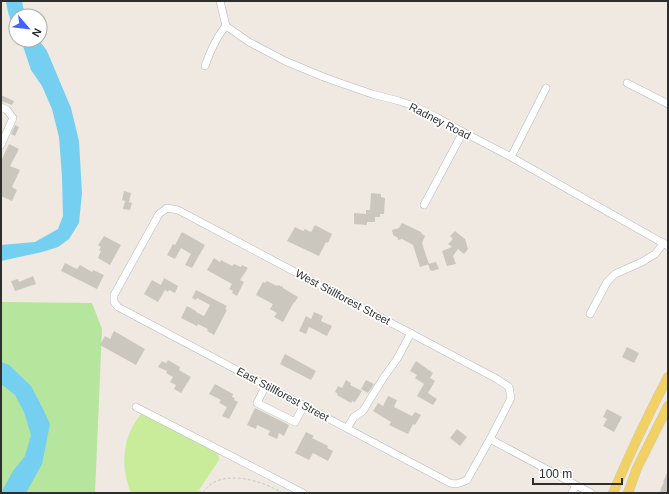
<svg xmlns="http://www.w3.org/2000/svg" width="669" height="494" font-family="Helvetica,sans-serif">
	<rect width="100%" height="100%" fill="#efe9e1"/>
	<path fill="#b6e59e" d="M1 302 92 303 102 329 95 493H1Z"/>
	<path fill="#c9ec9a" d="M141 414 218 453 219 460 197 493H131C120 466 122 437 141 414Z"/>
	<path fill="#75cff0" d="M6 1H22L23 7 27 16H16V38L8 12Z
		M18 40H39L47 51 71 108 79 141 82 193 79 223 69 239 58 247 42 252 1 261V245L35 242 58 229 63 216 62 177 59 137 52 109 42 86 31 70 22 43Z
		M1 362 9 365 31 386 42 407 50 424 42 464 26 493H1L13 471 25 456 31 435 24 412 15 395 1 384Z"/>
	<path fill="#cbc7bf" d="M1 95 14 101 12 105 1 101Z
		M15 125 19 127 15 136 11 134Z
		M9 144 19 149 10 166 20 170 12 187 17 190 12 201 1 196V161Z
		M124 191 131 193 129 202 122 200Z
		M371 193 381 194V197L385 198 384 214H380V217H375V222H367V225L354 224V213L366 214V210H370Z
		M125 201 132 203 130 210 123 209Z
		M402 223 421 232 422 234 425 236 422 243 429 264 420 267 413 245 402 239 398 240V238L393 235 392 230 399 228Z
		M315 225 332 234 328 243 326 242 319 256 287 241 295 227 303 231 305 229 311 232Z
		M455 231 465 239 468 249 464 254 458 249 453 256 456 264 447 266 442 251 452 247 448 244 453 239 450 236Z
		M182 232 205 245 192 268 185 265 191 254 181 248 175 259 167 255 173 244 175 245Z
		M104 236 121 245 110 265 98 258 101 251 99 250 101 247 98 245Z
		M214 258 220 262 221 260 232 266 234 264 241 267 242 265 248 268 240 280 244 282 237 296 232 293 233 291 229 289 232 284 207 270Z
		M436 262 439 269 432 271 430 270 428 264Z
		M65 263 77 269 80 265 92 272 93 270 104 275 97 289 61 271Z
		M33 276 36 284 15 291 11 281 18 279 19 282Z
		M164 278 178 286 175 293 169 290 168 292 165 290 158 302 144 294 152 280 161 285Z
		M267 281 277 286 278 285 283 287V288L298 297 295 302H294L283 322 274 317 277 313 270 309 273 304 256 295 263 282 265 283Z
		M196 290 227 306 225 309 227 310 214 335 207 331 208 329 198 324 197 326 181 318 187 306 196 311V312L204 316 210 305 197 298 196 300 192 298Z
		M314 312 323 316 321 321 332 326 327 336 309 327 306 334 299 331 306 316 311 319Z
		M114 331 145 349 136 365 100 345 105 336 110 339Z
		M627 347 639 353 634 363 622 357Z
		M285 354 316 371 311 380 280 364Z
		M168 360 180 367 179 370 191 377 181 393 174 389 176 385 170 382 173 377 166 373 167 371 158 367 162 361 166 363Z
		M416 361 433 373 430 378 435 381 428 393 437 399 433 405 417 396 424 384 415 378 417 375 410 371Z
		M346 380 351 383 350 385 362 391 355 402 352 401 351 403 337 395 338 394 335 392 338 386 342 388Z
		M366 380 374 384 368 393 361 389Z
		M215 384 233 394 232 397 235 398 234 400 238 402 229 419 222 416 227 407 219 403 221 400 209 394Z
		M388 396 397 400 394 407 412 416 415 412 421 415 415 425 413 424 408 434 389 425 391 422 373 411 378 403 383 406Z
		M255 408 289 425 284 436 279 433 277 439 268 435 270 431 257 425 256 429 247 425Z
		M607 409 622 417 614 432 603 426 607 419 603 417Z
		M457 429 467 437 460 446 450 438Z
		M306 432 314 436 312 438 328 446 327 448 333 451 328 461 313 453 309 460 295 453Z
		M668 471V493H659L661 490H660L664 482H663Z"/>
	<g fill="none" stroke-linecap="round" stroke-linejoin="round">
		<g stroke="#b4b7c1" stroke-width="8">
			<path id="minor" d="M220 1 226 26 249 42 285 61 326 78 372 94 399 101 414 106 438 118 463 132 511 157 668 246
				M205 66C210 52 216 37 226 26
				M627 83 668 104
				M1 107 7 110 13 118 1 145
				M511 157 546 88
				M424 205 463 132
				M167 208 178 210 497 379 509 387 511 398 490 439 467 480C460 483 457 485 450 483L118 307 114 302V295L159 214Z
				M590 314 607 282 615 274 642 262 655 254 664 243
				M266 385 257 403 295 422 304 405
				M136 407 303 493
				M347 428 354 417 363 411 369 401 384 377 397 359 411 333
				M490 439 591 493
				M572 493 576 485"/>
		</g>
		<g stroke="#c9c9c9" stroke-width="10">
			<path id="major" d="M613 493C630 453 648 415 668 377
				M628 493 637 468 668 406"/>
		</g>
		<path stroke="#c9c9c9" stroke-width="1" stroke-dasharray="3 2" stroke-linecap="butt" d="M199 491 202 493
			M203 493C218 467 262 480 282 493"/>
		<use href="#minor" stroke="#fff" stroke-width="7"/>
		<use href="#major" stroke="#f2d163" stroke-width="9"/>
	</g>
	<g text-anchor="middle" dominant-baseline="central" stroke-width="3.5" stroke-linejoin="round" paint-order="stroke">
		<g font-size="11" fill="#2e2e2e" stroke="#fff">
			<text transform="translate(440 121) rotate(27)">Radney Road</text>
			<text transform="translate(343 297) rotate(28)">West Stillforest Street</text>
			<text transform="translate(283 394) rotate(28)">East Stillforest Street</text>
		</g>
	</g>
	<rect width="669" height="494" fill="none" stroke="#2e2e2e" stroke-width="4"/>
	<g transform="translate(28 28) rotate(118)"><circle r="19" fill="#ffffff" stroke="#ababab"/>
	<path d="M0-3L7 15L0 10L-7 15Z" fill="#4264fb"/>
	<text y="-6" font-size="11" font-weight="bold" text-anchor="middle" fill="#2e2e2e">N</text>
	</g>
	<path d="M533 478v6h89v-6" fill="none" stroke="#2e2e2e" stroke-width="2"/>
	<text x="539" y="478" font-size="12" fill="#2e2e2e" stroke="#ffffff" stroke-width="3" paint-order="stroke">100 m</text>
</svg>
